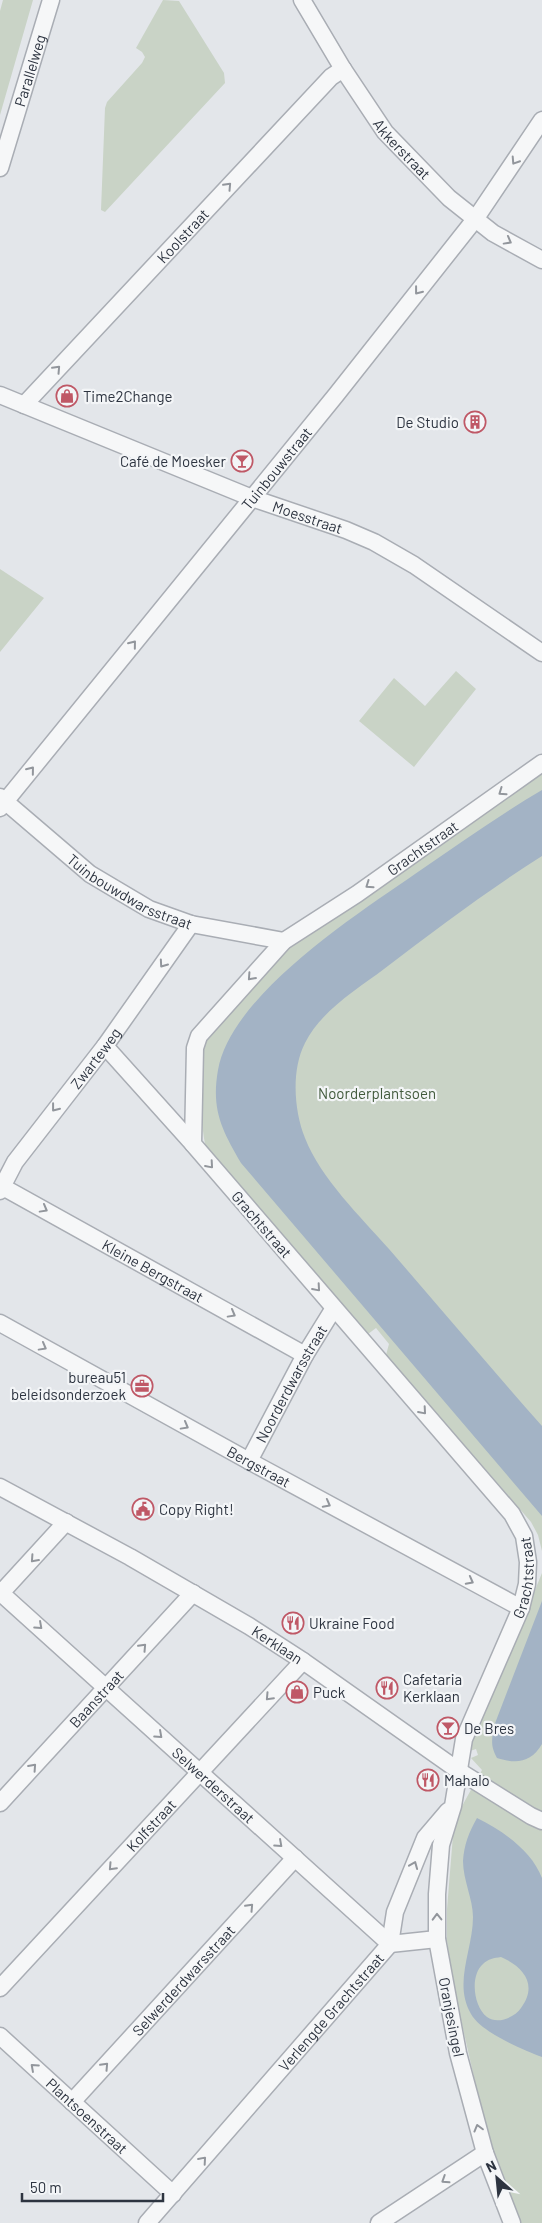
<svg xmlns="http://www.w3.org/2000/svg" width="542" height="2223" font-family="Barlow,sans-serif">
	<rect width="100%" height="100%" fill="#e3e6ea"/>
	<path fill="#c9d3c6" d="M3 0H33L0 115V11Z
		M163 0 179 1 224 73 225 83 105 212 101 210 105 108 107 102 142 63 145 57 142 52 136 48Z
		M0 569 44 598 0 652Z
		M456 671 476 689 414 767 359 721 394 678 425 706Z
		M542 771V1551L538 1535 531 1522 386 1355 389 1344 376 1328 368 1334 207 1150C200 1133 198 1057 206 1040L279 954Z
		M542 1573V2223H521L494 2152 476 2086 454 1989 447 1941V1909L453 1835 457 1815 482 1770 471 1758 478 1755 476 1749 470 1751 471 1745Z"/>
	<path fill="#a3b3c5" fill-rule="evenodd" d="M542 790V856C487 891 435 930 384 969 356 990 321 1011 305 1043 291 1070 294 1111 305 1138 321 1179 361 1217 389 1249 440 1308 490 1367 542 1426V1516L241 1163C222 1130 211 1110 218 1070 231 995 356 915 415 874 457 845 498 816 542 790Z
		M542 1601V1744C531 1763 516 1764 497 1758 490 1745 492 1740 494 1726Z
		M477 1818C502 1830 532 1851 542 1878V2057C522 2049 482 2033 471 2014 453 1983 473 1950 473 1917 473 1899 463 1880 463 1861 464 1845 469 1832 477 1818ZM501 1957C524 1967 538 1985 521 2008 515 2017 498 2025 487 2017 473 2006 470 1975 483 1964 488 1959 494 1958 501 1957Z"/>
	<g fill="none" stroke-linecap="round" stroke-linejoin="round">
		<g stroke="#a9adb4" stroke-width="19">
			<g id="street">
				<path id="s1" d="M302 0 343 69 385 132 449 198 493 233 542 260"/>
				<path id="s2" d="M0 168 51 0"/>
				<path id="s3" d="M0 395 252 498 346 530 374 542 414 565 542 653"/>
				<path id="s4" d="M24 405 331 77 343 69"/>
				<path id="s5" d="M0 797 90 874 149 909 191 924 284 941"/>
				<path id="s6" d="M0 808 336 395 476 218 542 120"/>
				<path d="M105 1046 193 1144"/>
				<path id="s7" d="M1 1186 305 1355"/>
				<path id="s8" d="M0 1191 15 1162 105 1046 191 924"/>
				<path id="s9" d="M0 1323 249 1461 521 1608"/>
				<path id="s10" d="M249 1461 305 1355 334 1308"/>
				<path id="s11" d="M0 1487 130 1557 249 1626 303 1661 459 1771 531 1816 542 1821"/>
				<path d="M0 1594 66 1522"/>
				<path id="s12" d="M2 1594 390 1944 437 1939"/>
				<path id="s13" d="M0 1803 193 1593"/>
				<path id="s14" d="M0 1988 303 1661"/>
				<path id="s15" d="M0 2036 173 2194"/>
				<path id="s16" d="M72 2102 295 1858"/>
				<path id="s17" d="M147 2223 390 1944 395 1912 425 1838 448 1811"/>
				<path d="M379 2223 485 2153"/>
				<path id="s18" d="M512 2223 485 2153 458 2053 437 1939V1894L441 1845 453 1806 464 1739 521 1608 527 1584 528 1562 524 1536 512 1514 193 1144 195 1048 199 1036 284 941 357 894 542 763"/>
			</g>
		</g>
		<use href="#street" stroke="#f6f7f8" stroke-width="16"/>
	</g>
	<defs><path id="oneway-chevron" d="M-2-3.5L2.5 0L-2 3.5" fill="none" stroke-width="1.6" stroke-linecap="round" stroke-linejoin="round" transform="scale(1.25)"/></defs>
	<g stroke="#92969c">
		<use href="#oneway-chevron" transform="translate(515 161) rotate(123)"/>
		<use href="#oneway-chevron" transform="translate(228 186) rotate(-47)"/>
		<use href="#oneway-chevron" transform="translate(508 241) rotate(29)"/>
		<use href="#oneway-chevron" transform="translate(418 291) rotate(128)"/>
		<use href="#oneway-chevron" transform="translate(57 369) rotate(-47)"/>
		<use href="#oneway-chevron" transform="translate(133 644) rotate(-51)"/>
		<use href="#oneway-chevron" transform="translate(31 770) rotate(-51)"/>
		<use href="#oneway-chevron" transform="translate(502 792) rotate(145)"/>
		<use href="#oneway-chevron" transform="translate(369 885) rotate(145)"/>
		<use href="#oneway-chevron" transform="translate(163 964) rotate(125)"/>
		<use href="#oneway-chevron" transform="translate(251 977) rotate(132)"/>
		<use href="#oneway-chevron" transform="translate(55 1108) rotate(128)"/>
		<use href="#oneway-chevron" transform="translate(210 1165) rotate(49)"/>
		<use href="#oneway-chevron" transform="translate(44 1209) rotate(29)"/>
		<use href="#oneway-chevron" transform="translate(317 1288) rotate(49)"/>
		<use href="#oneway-chevron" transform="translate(232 1314) rotate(29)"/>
		<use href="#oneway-chevron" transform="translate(43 1347) rotate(29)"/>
		<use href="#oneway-chevron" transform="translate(423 1411) rotate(49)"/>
		<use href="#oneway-chevron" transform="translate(185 1426) rotate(29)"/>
		<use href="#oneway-chevron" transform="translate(327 1504) rotate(28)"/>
		<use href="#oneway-chevron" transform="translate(34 1559) rotate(132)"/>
		<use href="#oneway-chevron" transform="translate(470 1581) rotate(28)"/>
		<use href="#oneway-chevron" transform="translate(39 1626) rotate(42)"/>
		<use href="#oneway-chevron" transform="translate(143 1647) rotate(-47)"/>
		<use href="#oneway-chevron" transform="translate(269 1697) rotate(133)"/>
		<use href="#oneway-chevron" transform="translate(159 1735) rotate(42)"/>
		<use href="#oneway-chevron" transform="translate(33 1767) rotate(-48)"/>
		<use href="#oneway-chevron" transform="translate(279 1844) rotate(42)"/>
		<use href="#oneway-chevron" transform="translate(414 1865) rotate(-68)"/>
		<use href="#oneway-chevron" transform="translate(112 1867) rotate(133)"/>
		<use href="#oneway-chevron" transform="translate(250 1907) rotate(-47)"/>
		<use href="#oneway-chevron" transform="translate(437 1917) rotate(-91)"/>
		<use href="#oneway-chevron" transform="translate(105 2066) rotate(-47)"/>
		<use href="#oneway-chevron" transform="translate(34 2067) rotate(-138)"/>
		<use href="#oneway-chevron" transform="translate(478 2128) rotate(-105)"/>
		<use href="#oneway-chevron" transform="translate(203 2160) rotate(-49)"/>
		<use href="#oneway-chevron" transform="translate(445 2180) rotate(147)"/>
	</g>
	<defs>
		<g id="shop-ring" transform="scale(1.125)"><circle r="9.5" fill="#f3f5f7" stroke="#bf5866" stroke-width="1.5"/><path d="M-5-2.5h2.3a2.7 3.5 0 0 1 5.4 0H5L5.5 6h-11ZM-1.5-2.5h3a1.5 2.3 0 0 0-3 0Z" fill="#bf5866"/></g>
		<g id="building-ring" transform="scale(1.125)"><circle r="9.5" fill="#f3f5f7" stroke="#bf5866" stroke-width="1.5"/><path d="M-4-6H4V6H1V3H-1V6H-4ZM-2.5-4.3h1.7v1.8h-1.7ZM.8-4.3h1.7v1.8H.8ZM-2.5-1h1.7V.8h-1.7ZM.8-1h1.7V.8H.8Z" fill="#bf5866"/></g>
		<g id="bar-ring" transform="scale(1.125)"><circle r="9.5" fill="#f3f5f7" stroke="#bf5866" stroke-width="1.5"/><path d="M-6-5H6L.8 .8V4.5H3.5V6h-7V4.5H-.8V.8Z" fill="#bf5866"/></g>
		<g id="office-ring" transform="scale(1.125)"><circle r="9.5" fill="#f3f5f7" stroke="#bf5866" stroke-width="1.5"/><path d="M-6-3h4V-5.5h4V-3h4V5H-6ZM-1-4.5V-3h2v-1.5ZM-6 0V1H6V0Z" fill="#bf5866"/></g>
		<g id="civic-ring" transform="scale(1.125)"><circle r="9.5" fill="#f3f5f7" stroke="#bf5866" stroke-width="1.5"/><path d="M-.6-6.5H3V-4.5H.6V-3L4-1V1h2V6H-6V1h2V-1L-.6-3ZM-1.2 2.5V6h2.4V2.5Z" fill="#bf5866"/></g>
		<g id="restaurant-ring" transform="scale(1.125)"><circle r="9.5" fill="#f3f5f7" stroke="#bf5866" stroke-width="1.5"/><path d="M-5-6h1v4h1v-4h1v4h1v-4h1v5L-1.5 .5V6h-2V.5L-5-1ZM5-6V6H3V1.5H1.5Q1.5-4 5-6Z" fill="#bf5866"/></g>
	</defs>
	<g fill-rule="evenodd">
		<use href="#shop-ring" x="67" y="396"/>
		<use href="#building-ring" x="475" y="422"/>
		<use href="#bar-ring" x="242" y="461"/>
		<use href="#office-ring" x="142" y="1386"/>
		<use href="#civic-ring" x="143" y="1509"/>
		<use href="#restaurant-ring" x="293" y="1623"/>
		<use href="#restaurant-ring" x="387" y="1688"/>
		<use href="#shop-ring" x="297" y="1692"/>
		<use href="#bar-ring" x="448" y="1728"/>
		<use href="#restaurant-ring" x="428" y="1780"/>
	</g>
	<g text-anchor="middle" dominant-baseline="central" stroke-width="4.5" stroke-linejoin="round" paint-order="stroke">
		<g font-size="15" fill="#2d3440" stroke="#f3f5f7">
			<text stroke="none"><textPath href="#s2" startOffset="102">Parallelweg</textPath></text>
			<text stroke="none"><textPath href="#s1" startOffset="180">Akkerstraat</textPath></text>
			<text stroke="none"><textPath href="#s4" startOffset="232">Koolstraat</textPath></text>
			<text stroke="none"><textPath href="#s6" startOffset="438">Tuinbouwstraat</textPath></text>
			<text stroke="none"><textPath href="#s3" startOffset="331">Moesstraat</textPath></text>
			<text stroke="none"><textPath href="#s18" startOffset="1630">Grachtstraat</textPath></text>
			<text stroke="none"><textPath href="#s5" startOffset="162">Tuinbouwdwarsstraat</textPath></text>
			<text stroke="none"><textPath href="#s8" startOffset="164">Zwarteweg</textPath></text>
			<text transform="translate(262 1224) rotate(49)">Grachtstraat</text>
			<text stroke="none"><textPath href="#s7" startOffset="174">Kleine Bergstraat</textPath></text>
			<text stroke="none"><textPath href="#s10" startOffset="88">Noorderdwarsstraat</textPath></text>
			<text stroke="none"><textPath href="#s9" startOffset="296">Bergstraat</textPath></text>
			<text stroke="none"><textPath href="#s18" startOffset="671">Grachtstraat</textPath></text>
			<text stroke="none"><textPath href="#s11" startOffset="319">Kerklaan</textPath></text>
			<text stroke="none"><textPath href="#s13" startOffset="142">Baanstraat</textPath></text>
			<text stroke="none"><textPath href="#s12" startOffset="285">Selwerderstraat</textPath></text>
			<text stroke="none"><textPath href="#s14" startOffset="222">Kolfstraat</textPath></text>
			<text stroke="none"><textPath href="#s16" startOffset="165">Selwerderdwarsstraat</textPath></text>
			<text stroke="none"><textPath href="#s17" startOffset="280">Verlengde Grachtstraat</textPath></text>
			<text transform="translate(452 2017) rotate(79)">Oranjesingel</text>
			<text stroke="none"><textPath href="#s15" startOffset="118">Plantsoenstraat</textPath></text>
		</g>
		<g font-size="15" fill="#2d3440" stroke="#f3f5f7" text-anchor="start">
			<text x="83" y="396">Time2Change</text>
			<text x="459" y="422" text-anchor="end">De Studio</text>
			<text x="226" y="461" text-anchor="end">Café de Moesker</text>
			<text x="126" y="1377" text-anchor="end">bureau51<tspan x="126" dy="17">beleidsonderzoek</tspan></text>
			<text x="159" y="1509">Copy Right!</text>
			<text x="309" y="1623">Ukraine Food</text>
			<text x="403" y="1679">Cafetaria<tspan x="403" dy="17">Kerklaan</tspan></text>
			<text x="313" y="1692">Puck</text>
			<text x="464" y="1728">De Bres</text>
			<text x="444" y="1780">Mah̄alo</text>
		</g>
		<g font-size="15" fill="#415a3c" stroke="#f3f5f7">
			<text x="377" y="1093">Noorderplantsoen</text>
		</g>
	</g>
	<g transform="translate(497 2178) rotate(333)" stroke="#f3f5f7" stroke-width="4" paint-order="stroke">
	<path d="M0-4L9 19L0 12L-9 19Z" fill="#2d3440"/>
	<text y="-8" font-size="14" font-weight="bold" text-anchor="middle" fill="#2d3440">N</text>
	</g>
	<path d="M22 2193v8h141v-8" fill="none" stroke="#2d3440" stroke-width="2.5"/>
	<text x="30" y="2193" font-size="15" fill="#2d3440" stroke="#f3f5f7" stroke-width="4" paint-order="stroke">50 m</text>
</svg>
